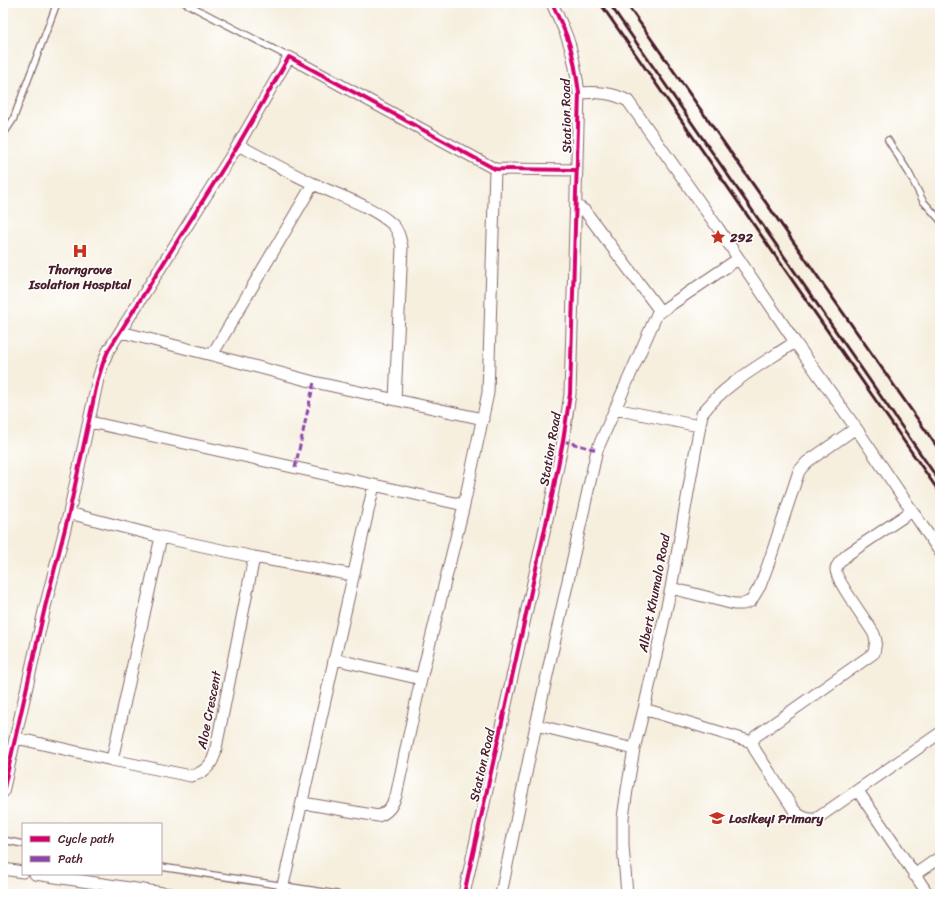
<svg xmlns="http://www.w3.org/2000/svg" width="943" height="897" font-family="Sriracha,sans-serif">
	<rect width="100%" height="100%" fill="#fff"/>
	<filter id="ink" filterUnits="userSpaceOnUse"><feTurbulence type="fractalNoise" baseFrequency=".025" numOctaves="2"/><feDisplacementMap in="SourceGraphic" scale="8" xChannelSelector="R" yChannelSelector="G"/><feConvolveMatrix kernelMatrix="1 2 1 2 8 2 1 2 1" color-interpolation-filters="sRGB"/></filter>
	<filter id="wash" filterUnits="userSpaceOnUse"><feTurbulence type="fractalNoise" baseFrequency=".012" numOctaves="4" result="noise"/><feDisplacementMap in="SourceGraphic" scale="16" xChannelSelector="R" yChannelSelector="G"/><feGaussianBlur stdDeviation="0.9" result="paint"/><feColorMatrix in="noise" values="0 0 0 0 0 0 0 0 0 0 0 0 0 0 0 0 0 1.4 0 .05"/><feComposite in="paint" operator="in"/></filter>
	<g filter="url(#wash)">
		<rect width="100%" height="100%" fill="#f6efde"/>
	</g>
	<g filter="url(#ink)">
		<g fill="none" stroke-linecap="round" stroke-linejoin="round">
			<g stroke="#86686a" stroke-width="8">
				<path id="service" d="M185 3 289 57
					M3 135 13 120 20 101 57 3
					M888 140 909 173 923 201 940 220
					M3 840 23 844
					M161 867 337 894"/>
			</g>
			<g stroke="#86686a" stroke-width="13">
				<path id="minor" d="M579 93C596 92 612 92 628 101L718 228 795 342 856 428 940 552
					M238 145C263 158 288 172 314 184 339 196 373 206 393 225 399 231 400 239 402 247L395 400
					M576 205 585 211 660 311
					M121 332 212 355 314 382 483 419
					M212 355 313 184
					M615 409 699 426
					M90 422 464 505
					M69 513 161 537 254 557 353 575
					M671 588 734 604H743L751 601 760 586 769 562 799 471 807 462 856 428
					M334 659 421 679
					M644 709 752 742 755 750 794 810C800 817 807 820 816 819L940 733
					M536 725 634 749
					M16 738 112 760 191 776C204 773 212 765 215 753L254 557
					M752 742 756 736 874 653 876 641 874 634C868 623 834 578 836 569 837 563 844 558 848 554L912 511
					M112 760 161 537
					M858 791 928 894
					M3 792 45 607 69 513 98 379 103 363 108 351 238 145 289 57 495 169 577 170
					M303 803 378 816C388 813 392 806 396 796L421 679 464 505 488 393 495 169
					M3 869 23 872
					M35 874 170 894
					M914 875 940 857
					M281 894 374 485
					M464 894 551 501 563 441 570 394 579 93C576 72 573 51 565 32 561 22 556 13 552 3
					M501 894 536 725 597 450 657 314 738 259
					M627 894 623 846V818L627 790 634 749 644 709 671 588 702 414C724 384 764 363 795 342"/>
			</g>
			<use href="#service" stroke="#fff" stroke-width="5.5"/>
			<use href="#minor" stroke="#fff" stroke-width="11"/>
			<path stroke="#4a1f2b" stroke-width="3" d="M600 3 940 493
				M609 3 940 482
				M626 3 940 451"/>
			<path stroke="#8e44ad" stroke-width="3" stroke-dasharray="6 3" stroke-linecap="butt" d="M563 441 597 450
				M295 468 314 382"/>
			<g stroke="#fff" stroke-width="6">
				<path id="cycleway" d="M3 792 45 607 69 513 98 379 103 363 108 351 238 145 289 57 495 169 577 170
					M464 894 551 501 563 441 570 394 579 93C576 72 573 51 565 32 561 22 556 13 552 3"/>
			</g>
			<use href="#cycleway" stroke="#d6006c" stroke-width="4"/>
		</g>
	</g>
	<defs>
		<g id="sight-bare" transform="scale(1.2)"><path d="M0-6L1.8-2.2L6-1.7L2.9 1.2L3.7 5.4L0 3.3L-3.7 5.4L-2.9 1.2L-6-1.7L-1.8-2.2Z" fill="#c8321e" stroke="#fff" stroke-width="2.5" paint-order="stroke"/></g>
		<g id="hospital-bare" transform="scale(1.2)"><path d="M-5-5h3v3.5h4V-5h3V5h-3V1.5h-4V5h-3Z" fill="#c8321e" stroke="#fff" stroke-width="2.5" paint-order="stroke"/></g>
		<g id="school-bare" transform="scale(1.2)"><path d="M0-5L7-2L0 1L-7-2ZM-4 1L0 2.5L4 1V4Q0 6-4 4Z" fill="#c8321e" stroke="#fff" stroke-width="2.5" paint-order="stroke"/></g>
	</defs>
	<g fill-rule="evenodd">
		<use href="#sight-bare" x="718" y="237"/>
		<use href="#hospital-bare" x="80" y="251"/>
		<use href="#school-bare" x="717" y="818"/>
	</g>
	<g text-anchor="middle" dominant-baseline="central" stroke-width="3" stroke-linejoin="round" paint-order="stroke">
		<g font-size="13" fill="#4a1f2b" stroke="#fff">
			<text transform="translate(566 116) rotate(-91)">Station Road</text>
			<text transform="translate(550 449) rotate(-80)">Station Road</text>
			<text transform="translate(654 593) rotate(-79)">Albert Khumalo Road</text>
			<text transform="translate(209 710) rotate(-79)">Aloe Crescent</text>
			<text transform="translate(482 765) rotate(-77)">Station Road</text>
		</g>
		<g font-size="13" font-weight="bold" fill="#4a1f2b" stroke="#fff" text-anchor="start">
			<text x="730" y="237">292</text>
			<text x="80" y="269" text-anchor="middle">Thorngrove<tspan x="80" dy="15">Isolation Hospital</tspan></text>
			<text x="729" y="818">Losikeyi Primary</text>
		</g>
	</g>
	<rect width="943" height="897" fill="none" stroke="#fff" stroke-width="16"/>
	<rect x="22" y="823" width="140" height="52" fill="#ffffff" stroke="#b7a5aa"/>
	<rect x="30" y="836" width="20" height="6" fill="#d6006c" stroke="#b7a5aa"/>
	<text x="58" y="843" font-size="12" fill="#4a1f2b">Cycle path</text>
	<rect x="30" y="856" width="20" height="6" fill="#8e44ad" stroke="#b7a5aa"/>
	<text x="58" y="863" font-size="12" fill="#4a1f2b">Path</text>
</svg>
